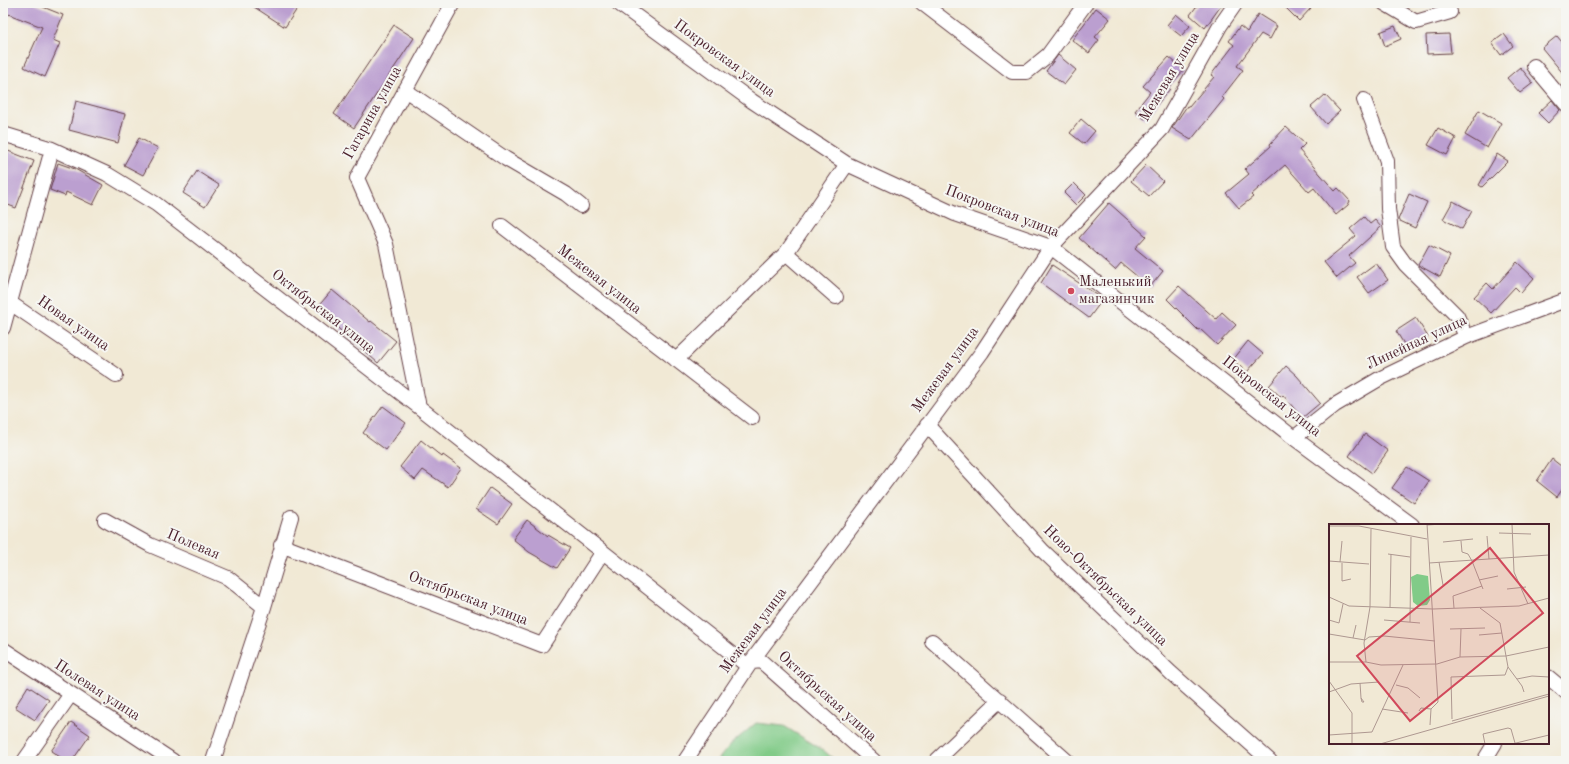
<svg xmlns="http://www.w3.org/2000/svg" width="1569" height="764" font-family="'Old Standard TT',serif">
	<rect width="100%" height="100%" fill="#f6f6f2"/>
	<filter id="ink" filterUnits="userSpaceOnUse"><feTurbulence type="fractalNoise" baseFrequency=".025" numOctaves="2"/><feDisplacementMap in="SourceGraphic" scale="8" xChannelSelector="R" yChannelSelector="G"/><feConvolveMatrix kernelMatrix="1 2 1 2 8 2 1 2 1" color-interpolation-filters="sRGB"/></filter>
	<filter id="wash" filterUnits="userSpaceOnUse"><feTurbulence type="fractalNoise" baseFrequency=".012" numOctaves="4" result="noise"/><feDisplacementMap in="SourceGraphic" scale="16" xChannelSelector="R" yChannelSelector="G"/><feGaussianBlur stdDeviation="0.9" result="paint"/><feColorMatrix in="noise" values="0 0 0 0 0 0 0 0 0 0 0 0 0 0 0 0 0 1.4 0 .05"/><feComposite in="paint" operator="in"/></filter>
	<g filter="url(#wash)">
		<rect width="100%" height="100%" fill="#f1e9d5"/>
		<path fill="#81cb88" stroke="#66755a" d="M756 723 784 726 823 750 836 761H717L730 745Z"/>
		<g id="blocks">
			<path fill="#bb9fd0" d="M3 3H33L63 15 53 40 60 43 45 77 24 67 42 27 3 12Z
				M248 3H301L285 27Z
				M1199 3H1223L1205 28 1190 15Z
				M1281 3H1305L1311 8 1299 21Z
				M1096 8 1110 19 1095 37 1099 40 1089 53 1072 40Z
				M1176 14 1190 26 1181 36 1167 25Z
				M1258 14 1277 26 1270 39 1261 34 1237 66 1243 70 1222 97 1224 99 1191 140 1172 128 1187 106 1189 107 1214 77 1211 75 1234 45 1229 41 1240 26 1247 32Z
				M394 25 414 38 354 128 334 114Z
				M1395 26 1401 39 1385 46 1380 32Z
				M1449 34 1451 53 1427 54 1426 35Z
				M1504 34 1513 46 1501 55 1492 43Z
				M1557 36 1566 47V77L1542 48Z
				M1058 55 1076 70 1064 85 1046 71Z
				M1169 57 1184 70 1168 88 1170 89 1145 119 1135 111 1150 92 1143 86Z
				M1520 67 1533 83 1520 93 1507 78Z
				M1325 95 1340 111 1326 124 1311 107Z
				M1552 100 1560 110 1548 123 1538 113Z
				M76 101 125 114 118 143 69 130Z
				M1479 110 1501 123 1487 148 1465 135Z
				M1081 119 1095 131 1084 144 1070 133Z
				M1286 127 1305 144 1299 150 1335 191 1338 188 1350 201 1348 205 1336 215 1314 188 1309 192 1285 165 1251 195 1253 197 1239 208 1226 193 1249 174 1245 169 1271 146 1270 144Z
				M1438 128 1456 138 1447 155 1428 145Z
				M139 138 158 148 143 175 124 165Z
				M3 149 34 161 16 208 3 203Z
				M1497 154 1508 161 1482 187 1479 185Z
				M58 163 75 169 103 185 93 205 66 192 65 196 50 190Z
				M1146 165 1163 181 1149 196 1131 181Z
				M197 171 219 185 205 207 183 193Z
				M1074 183 1086 195 1076 205 1064 193Z
				M1409 194 1427 202 1415 228 1398 220Z
				M1453 201 1472 211 1462 229 1443 219Z
				M1109 203 1146 236 1135 248 1163 271 1150 287 1121 263 1115 270 1079 238Z
				M1364 217 1370 224 1375 220 1381 227 1349 256 1355 263 1337 278 1324 262 1356 236 1350 229Z
				M1429 245 1450 256 1440 277 1418 265Z
				M1517 262 1534 278 1521 293 1515 287 1491 313 1474 297 1487 283 1493 289Z
				M1376 263 1388 280 1369 293 1357 277Z
				M1052 265 1103 299 1089 318 1041 283Z
				M1179 286 1216 319 1222 312 1236 325 1217 345 1200 329 1198 330 1167 299Z
				M332 290 370 322 371 321 396 341 378 363 316 309Z
				M1416 318 1428 337 1407 349 1396 331Z
				M1248 341 1263 354 1247 372 1233 360Z
				M1286 366 1297 376 1320 403 1302 418 1283 395 1281 397 1269 386Z
				M383 406 406 423 386 450 363 433Z
				M1365 434 1388 451 1372 473 1349 456Z
				M421 440 442 457 443 455 461 468 448 487 423 470 415 480 400 467Z
				M1552 459 1566 470V484L1557 497 1537 481Z
				M1407 467 1429 481 1414 503 1392 488Z
				M490 488 512 504 498 524 476 509Z
				M527 520 548 536V535L570 548 557 568 529 552 513 539Z
				M28 686 49 700 35 720 15 707Z
				M71 722 90 735 72 761H66L51 751Z"/>
		</g>
	</g>
	<g filter="url(#ink)">
		<use href="#blocks" fill-opacity="0" stroke="#633d44" stroke-width="1"/>
		<g fill="none" stroke-linecap="round" stroke-linejoin="round">
			<g stroke="#633d44" stroke-width="16">
				<path id="minor" d="M618 3 752 101 847 164 955 214 1051 247 1294 438 1412 525
					M922 3 1012 72H1027L1048 55 1086 3
					M1384 3 1416 22 1450 12
					M1534 66 1566 104
					M405 90 506 159 566 194 581 206
					M1364 100 1387 161 1388 209 1393 247 1406 265 1457 316 1466 337
					M3 134 52 149 107 174 156 204 419 407 744 663 761 661 874 761
					M502 226 752 418
					M786 253 836 297
					M3 298 116 375
					M3 328 52 149
					M676 360 786 253 847 164
					M419 407 386 244 357 178 453 3
					M927 425 1042 550 1171 673 1270 761
					M1294 438 1335 405 1379 379 1466 337 1566 300
					M105 520 150 545 228 578 264 607
					M281 545 542 645 602 553
					M932 641 1067 761
					M3 649 173 761
					M1548 677 1566 692
					M24 761 71 694
					M213 761 264 607 291 517
					M685 761 751 662 982 352 1051 247 1162 129 1220 26 1236 3
					M936 761 1000 700
					M1484 761 1495 743"/>
			</g>
			<use href="#minor" stroke="#fff" stroke-width="14"/>
		</g>
	</g>
	<circle fill="#d1495b" stroke="#f6f6f2" stroke-width="1.5" cx="1071" cy="291" r="4"/>
	<g text-anchor="middle" dominant-baseline="central" stroke-width="4" stroke-linejoin="round" paint-order="stroke">
		<g font-size="15" fill="#4a1f2b" stroke="#f6f6f2">
			<text transform="translate(724 59) rotate(36)">Покровская улица</text>
			<text transform="translate(1170 77) rotate(-59)">Межевая улица</text>
			<text transform="translate(373 113) rotate(-61)">Гагарина улица</text>
			<text transform="translate(1002 212) rotate(21)">Покровская улица</text>
			<text transform="translate(599 280) rotate(38)">Межевая улица</text>
			<text transform="translate(323 312) rotate(38)">Октябрьская улица</text>
			<text transform="translate(73 324) rotate(35)">Новая улица</text>
			<text transform="translate(1417 343) rotate(-25)">Линейная улица</text>
			<text transform="translate(946 370) rotate(-54)">Межевая улица</text>
			<text transform="translate(1271 397) rotate(38)">Покровская улица</text>
			<text transform="translate(193 545) rotate(23)">Полевая</text>
			<text transform="translate(1105 586) rotate(44)">Ново-Октябрьская улица</text>
			<text transform="translate(468 599) rotate(21)">Октябрьская улица</text>
			<text transform="translate(754 631) rotate(-54)">Межевая улица</text>
			<text transform="translate(97 691) rotate(33)">Полевая улица</text>
			<text transform="translate(827 697) rotate(42)">Октябрьская улица</text>
		</g>
		<g font-size="15" fill="#4a1f2b" stroke="#f6f6f2" text-anchor="start">
			<text x="1079" y="282">Маленький<tspan x="1079" dy="17">магазинчик</tspan></text>
		</g>
	</g>
	<g transform="translate(1329 524)">
		<rect width="220" height="220" fill="#f1e9d5"/>
		<path d="M88 50 99 52 101 76 98 81 89 82 84 78 82 53Z" fill="#81cb88"/>
		<path fill="none" stroke="#ae9891" stroke-width="1" d="M98 0 109 178 102 185 101 201M183 0 185 48 199 80M98 1 113 0M0 2H30L98 15M170 9 202 10M158 12 160 35M132 17 133 28 139 30 143 37 154 65M114 18 144 15M59 30 81 33M0 37 40 40M11 38 13 17M110 38 114 61M13 39V57L22 55M100 39 220 31M150 56 169 52M178 65 197 63M0 73 20 82 104 85 190 82 220 74M61 84 62 30M125 84 124 72 153 62M151 84 171 99 179 143 193 162 195 168M0 96 10 99 14 80M55 96 91 99M81 98 82 13M121 105 156 104M0 110 36 116 40 113 55 112 106 117M150 111 173 109M24 114 27 101M131 133 132 105M0 138H37L52 141 108 140 131 133 177 132 220 123M37 138 35 119 41 83 42 5M188 155 203 152 220 153M0 157 23 189V220M31 159 32 174 33 178H35L32 174M67 161 79 164 91 174M0 168 22 160 50 158M53 185 79 189M90 187 92 184 102 185M123 195 122 153 176 151 179 143M123 197 220 170M0 211 43 208 74 141M51 220 220 172M156 220 154 210 179 204 182 205 186 219M183 220 220 211"/>
		<path fill="#d1495b" fill-opacity="0.15" stroke="#d1495b" stroke-width="2" d="M161 24 214 89 81 197 28 132Z"/>
		<rect width="220" height="220" fill="none" stroke="#4a1f2b" stroke-width="2"/>
	</g>
	<rect width="1569" height="764" fill="none" stroke="#f6f6f2" stroke-width="16"/>
</svg>
